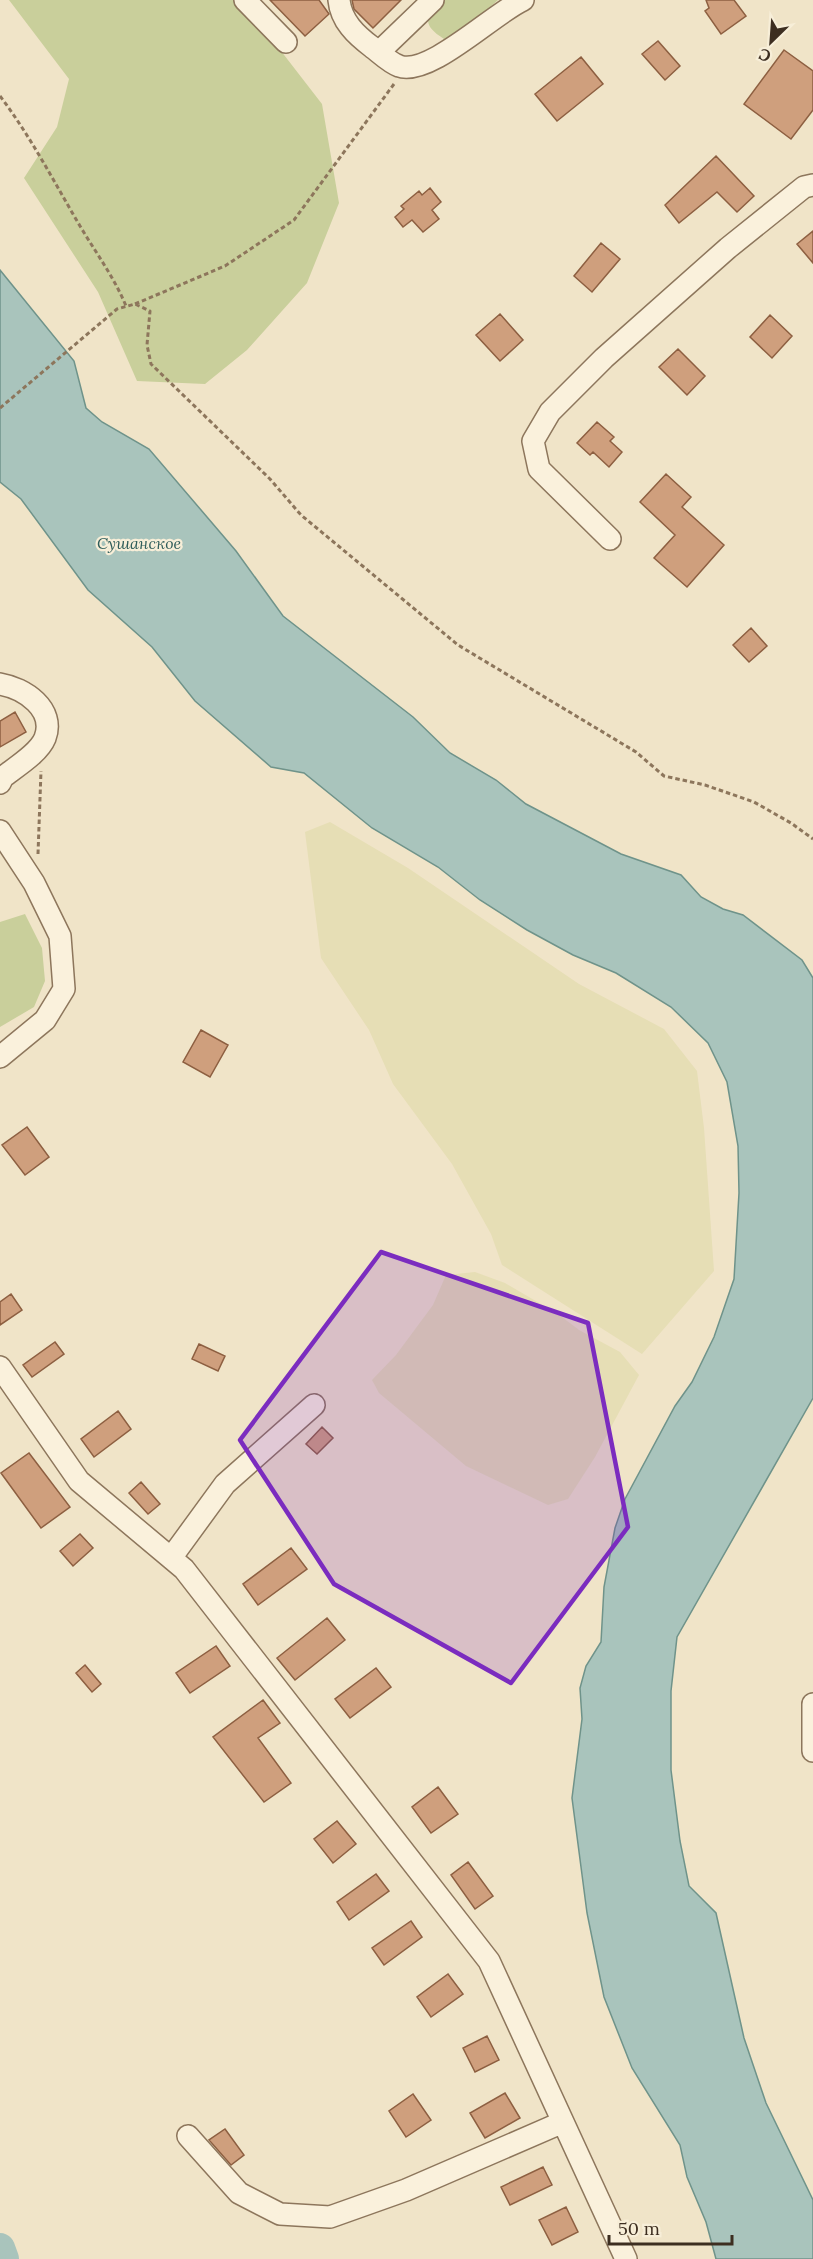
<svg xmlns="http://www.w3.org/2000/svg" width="813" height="2259" font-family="Lora,serif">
	<rect width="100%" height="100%" fill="#f0e4c8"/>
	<path fill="#e6deb5" d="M330 822 408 868 579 984 664 1029 697 1071 704 1128 714 1271 642 1354 502 1265 491 1234 452 1164 393 1084 369 1030 321 958 305 832Z
		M475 1272 505 1283 558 1314 579 1330 620 1352 639 1375 595 1457 568 1499 548 1505 466 1466 379 1393 372 1380 396 1355 433 1305 446 1275Z"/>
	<path fill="#c9cf9b" d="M9 0H233L281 51 322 104 339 203 307 283 247 350 205 384 137 381 98 292 24 178 57 127 69 79Z
		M444 0H498L460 34 444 39C420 24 426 16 444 0Z
		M25 914 42 948 45 981 34 1007 0 1027V922Z"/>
	<path fill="#a9c4bc" stroke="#6f938a" stroke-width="1.5" d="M0 270 74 361 86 408 102 422 149 449 236 551 283 616 413 717 450 753 496 780 526 804 621 854 681 875 701 897 723 909 743 915 802 960 813 978V1398L677 1637 671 1691V1770L680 1841 689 1886 716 1913 744 2038 766 2103 813 2200V2259H716L706 2222 687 2177 680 2145 632 2068 604 1997 587 1913 572 1798 582 1719 580 1688 586 1666 601 1642 604 1587 615 1528 625 1499 675 1406 692 1382 714 1337 734 1279 739 1193 738 1146 727 1082 708 1043 671 1007 616 973 573 955 527 930 480 900 438 867 372 828 304 773 271 767 195 701 152 647 88 590 21 499 0 482Z"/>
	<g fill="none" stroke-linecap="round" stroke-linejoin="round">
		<path stroke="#a9c4bc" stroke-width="30" d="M0 2248 4 2259"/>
	</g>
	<path fill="#cf9f7d" stroke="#8d5f41" stroke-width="1.5" d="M270 0H319L329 14 305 36Z
		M352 0H401L373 28 354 9Z
		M706 0H734L746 16 721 34 705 11 709 8Z
		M658 41 680 66 665 80 642 54Z
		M784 50 813 71V110L791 139 744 104Z
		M581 57 603 84 557 121 535 94Z
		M716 156 754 196 737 212 717 192 679 223 665 205Z
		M430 188 441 202 432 210 439 219 423 232 412 220 403 227 395 217 404 209 401 206 419 191 422 195Z
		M813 231V263L797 244Z
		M601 243 620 259 592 292 574 276Z
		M500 314 523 340 500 361 476 335Z
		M770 315 792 336 772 358 750 337Z
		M678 349 705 376 687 395 659 367Z
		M597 422 614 437 610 441 622 452 609 467 593 452 590 455 577 443Z
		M666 474 691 497 682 507 724 545 687 587 654 558 675 535 640 502Z
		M751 628 767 646 749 662 733 645Z
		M15 712 26 732 0 747V721Z
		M201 1030 228 1045 210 1077 183 1062Z
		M27 1127 49 1157 25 1175 2 1145Z
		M11 1294 22 1310 0 1325V1302Z
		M55 1342 64 1354 32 1377 23 1365Z
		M199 1344 225 1356 218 1371 192 1359Z
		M118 1411 131 1429 94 1457 81 1439Z
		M322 1427 333 1438 317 1454 306 1444Z
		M29 1453 70 1507 41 1528 1 1473Z
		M141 1482 160 1504 148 1514 129 1493Z
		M80 1534 93 1548 73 1566 60 1551Z
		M291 1548 307 1569 258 1605 243 1584Z
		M327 1618 345 1640 295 1680 277 1658Z
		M216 1646 230 1666 190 1693 176 1673Z
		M85 1665 101 1684 92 1692 76 1673Z
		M376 1668 391 1687 350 1718 335 1699Z
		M263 1700 280 1723 258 1738 291 1783 264 1802 213 1737Z
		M438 1787 458 1814 431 1833 412 1807Z
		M337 1821 356 1844 333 1863 314 1839Z
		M468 1862 493 1896 475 1909 451 1875Z
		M376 1874 389 1891 349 1920 337 1902Z
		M411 1921 422 1937 384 1965 372 1948Z
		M448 1974 463 1994 431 2017 417 1997Z
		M487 2036 499 2060 475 2072 463 2048Z
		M505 2093 520 2118 485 2138 470 2113Z
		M413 2094 431 2120 406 2137 389 2111Z
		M225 2129 244 2155 231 2165 209 2140Z
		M543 2167 552 2185 510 2205 501 2187Z
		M566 2207 578 2232 552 2245 539 2220Z"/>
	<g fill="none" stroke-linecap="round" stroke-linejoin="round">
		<g stroke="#8d765c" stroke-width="24">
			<path id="minor" d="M245 0 286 42
				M339 0C341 21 356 35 372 47 380 53 390 63 399 66 429 77 494 13 523 0
				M379 52 433 0
				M610 539 539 469 533 441 550 412 604 358 728 248 804 187 813 185
				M0 684C24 688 56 709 45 738 39 753 16 767 3 777L0 783
				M0 831 34 883 60 936 64 989 45 1020 0 1057
				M0 1367 79 1481 184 1569 489 1961 626 2259
				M171 1558 225 1484 314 1405
				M813 1704V1751
				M188 2136 239 2193 280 2214 330 2217 406 2190 563 2122"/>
		</g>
		<path stroke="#8d765c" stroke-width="3" stroke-dasharray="4.5 3" stroke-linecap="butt" d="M0 96C31 137 54 182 80 226 96 253 114 277 126 306
			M135 304 225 266 294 220 394 84
			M0 408 117 309 135 304 150 311 147 345 151 364 270 479 301 515 458 645 636 752 664 776 705 785 754 802 791 823 813 839
			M38 854 41 771"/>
		<use href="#minor" stroke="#faf1dc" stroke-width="21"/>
	</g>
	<path fill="#7b2cbf" fill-opacity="0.2" stroke="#7b2cbf" stroke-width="4.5" stroke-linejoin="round" d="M381 1252 588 1323 628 1527 511 1683 334 1584 240 1440Z"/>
	<g text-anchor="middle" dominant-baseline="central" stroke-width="4.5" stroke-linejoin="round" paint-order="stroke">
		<g font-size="16" font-style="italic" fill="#2f5d5a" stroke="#f7eed8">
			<text x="139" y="543">Сушанское</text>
		</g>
	</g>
	<g transform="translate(771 42) rotate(205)" stroke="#f7eed8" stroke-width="4.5" paint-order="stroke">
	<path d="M0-4.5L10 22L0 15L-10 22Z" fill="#3d2e20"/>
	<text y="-9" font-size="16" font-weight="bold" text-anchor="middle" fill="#3d2e20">С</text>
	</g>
	<path d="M609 2235v9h123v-9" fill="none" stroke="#3d2e20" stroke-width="3"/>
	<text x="618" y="2235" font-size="18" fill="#3d2e20" stroke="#f7eed8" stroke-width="4.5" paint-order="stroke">50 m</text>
</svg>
